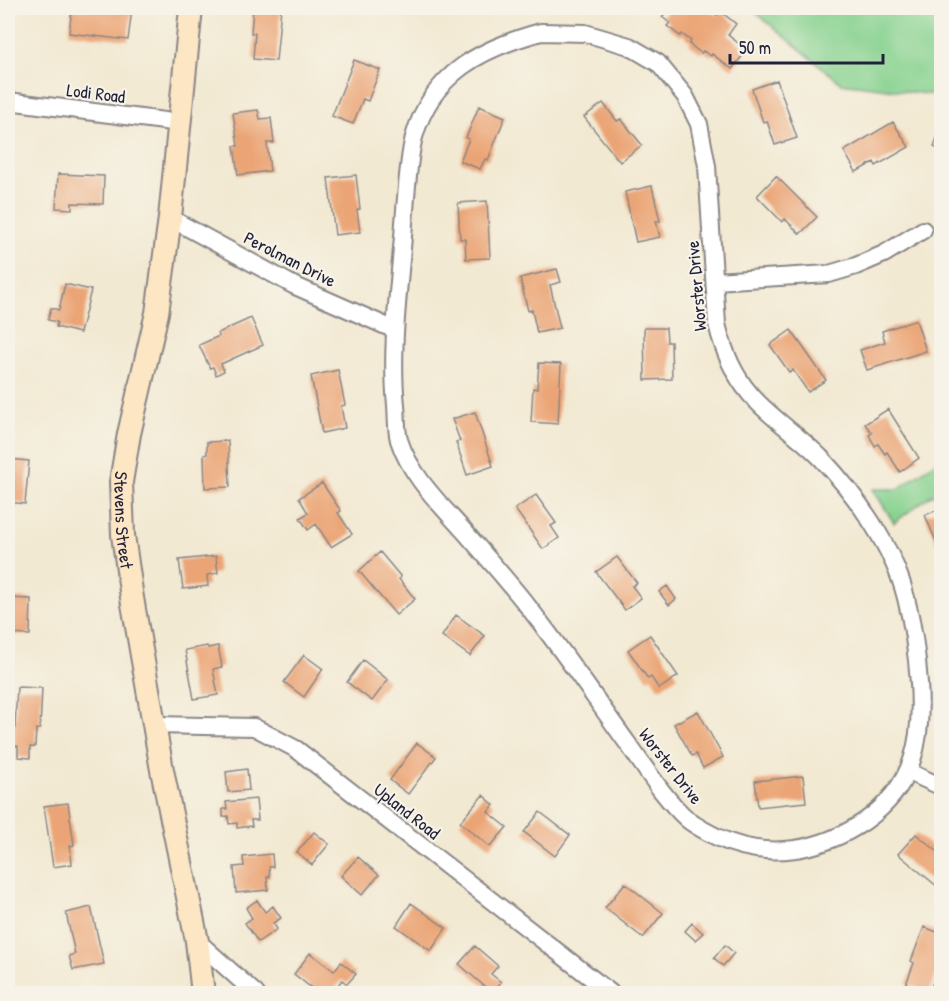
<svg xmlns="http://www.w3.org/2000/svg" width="949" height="1001" font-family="'Patrick Hand',sans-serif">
	<rect width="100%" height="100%" fill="#f7f3e8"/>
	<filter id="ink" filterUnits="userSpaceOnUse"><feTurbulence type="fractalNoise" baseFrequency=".0167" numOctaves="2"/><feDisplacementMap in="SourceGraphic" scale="12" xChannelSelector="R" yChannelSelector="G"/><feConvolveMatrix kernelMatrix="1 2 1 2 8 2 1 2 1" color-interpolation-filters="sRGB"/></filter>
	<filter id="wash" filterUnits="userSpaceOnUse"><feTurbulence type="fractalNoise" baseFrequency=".008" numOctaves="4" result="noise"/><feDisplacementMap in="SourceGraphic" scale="24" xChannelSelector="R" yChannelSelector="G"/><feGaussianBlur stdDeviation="1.35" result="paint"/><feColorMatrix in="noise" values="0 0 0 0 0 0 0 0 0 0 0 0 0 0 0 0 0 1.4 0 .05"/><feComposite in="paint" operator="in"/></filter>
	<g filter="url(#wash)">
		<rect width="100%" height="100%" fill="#f2e9d2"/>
		<path fill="#86d28f" stroke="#547a65" stroke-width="1.5" d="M750 8H941V96L841 83Z
			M941 458V494L931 495 894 523 873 489H898Z"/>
		<g id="blocks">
			<path fill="#eba475" d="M72 8 132 9 128 40 69 33Z
				M253 8H281L276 61 253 59 255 33H251Z
				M670 8 673 9 675 8H707L717 15 720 11 736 24 728 35 747 50 732 69 712 54 711 56 703 51 701 53 689 44 691 41 682 34 680 36 667 26 670 23 662 17Z
				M354 60 380 70 368 101 363 99 353 124 332 116Z
				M777 80 797 138 775 145 767 121 763 122 752 89Z
				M603 103 617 121 621 119 642 145 620 162 584 117Z
				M479 106 505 117 488 160 485 159 480 169 460 161 469 139 466 138Z
				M258 110 260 119 271 118 274 143H267L270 171 238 175 234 146H238L233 113Z
				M893 122 909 147 876 166 874 162 856 172 844 151Z
				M941 126H942V150L934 147Z
				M58 174 104 176 103 204 72 203V209L56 208Z
				M356 175 360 209 357 210 360 232 335 235 328 178Z
				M776 176 817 217 800 234 785 219 782 222 757 196Z
				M652 186 660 221H656L660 237 636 242 625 192Z
				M487 201 490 258 466 259 465 239H460L458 203Z
				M557 269 561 282 550 285 560 328 537 333 532 310 528 311 520 278Z
				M65 284 91 290 80 333 56 327 57 322 48 320 51 308 59 310Z
				M251 318 263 345 221 364 224 371 216 375 213 367 210 368 199 345 219 336 218 333Z
				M916 320 926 351 867 370 860 350 885 342 882 331Z
				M644 328H666L667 342H671L672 379 645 380Z
				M791 330 826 380 808 392 793 370 789 372 770 345Z
				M539 363 561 364 558 424 531 422 533 388 537 389Z
				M338 370 345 405 341 406 345 428 322 433 311 376Z
				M888 409 919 458 900 472 887 452 885 454 878 444 875 446 869 435 872 433 865 424Z
				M475 412 493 466 467 475 456 442 460 441 452 419Z
				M228 441 230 487 205 488 204 455 207 454V442Z
				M8 459 29 461 25 504 8 502Z
				M322 483 341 511 338 513 352 534 331 547 316 524 308 530 300 518 308 513 299 498Z
				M536 495 556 523 551 526 559 538 543 549 515 509Z
				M942 508V545L938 546 925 515Z
				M380 552 401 577 399 579 415 599 396 615 359 571Z
				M216 556 218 573 207 575 208 586 183 589 179 560Z
				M617 557 637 583 632 586 641 598 625 610 596 572Z
				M667 586 676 599 669 605 659 592Z
				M8 598 31 599 30 635 8 634Z
				M456 615 485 636 470 656 442 636Z
				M650 635 678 676 659 689 651 677 648 679 628 650Z
				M207 646 208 648 218 646 222 667 213 669 218 695 194 699 185 650Z
				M304 655 323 669 304 697 284 682Z
				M363 660 388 680 372 701 347 682Z
				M17 687 42 688 40 729H36L35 747H30V758L18 757V746H14Z
				M698 711 723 757 703 768 696 754 692 756 674 724Z
				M417 743 436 757 408 794 390 780Z
				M247 769 249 790 228 792 226 772Z
				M803 776 806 802 758 807 755 781Z
				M483 795 494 805 488 812 507 827 490 847 460 822Z
				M256 799 258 820H251L252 826 237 828V823L229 824 228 816 223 817V809H227L226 802Z
				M68 803 74 845 70 846 72 864 53 867 44 806Z
				M540 812 570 835 555 856 524 832Z
				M314 832 329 844 312 865 297 852Z
				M916 834 942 855V883L938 887 898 854Z
				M272 854 273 867H269L270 877H267L268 890 236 893 234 867 244 866 243 857Z
				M358 857 379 875 362 895 341 876Z
				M625 883 663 913 643 938 605 908Z
				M257 900 265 912 273 906 281 918 273 923 277 929 258 942 245 923 252 918 246 908Z
				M411 903 446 928 431 951 396 926Z
				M91 907 104 964 73 970 69 956 75 954 66 913Z
				M692 923 703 933 695 940 685 931Z
				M924 927 942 934V961L929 992 906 984 914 963 911 961Z
				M725 945 734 953 723 966 714 958Z
				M475 946 498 966 491 974 501 982 492 993 459 964Z
				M310 953 334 971 341 962 356 974 347 984 342 980 331 994H319L294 974Z"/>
		</g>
	</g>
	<g filter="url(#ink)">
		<use href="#blocks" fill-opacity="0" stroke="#8a8686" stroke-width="1.5"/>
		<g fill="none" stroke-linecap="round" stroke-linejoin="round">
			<g stroke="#8a8686" stroke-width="20">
				<path id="street" d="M541 32 585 33 629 46 658 63 685 96 699 124 707 166 717 324C723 349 733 374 750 394 770 418 799 435 821 458 856 495 894 548 906 598 913 625 917 655 919 683 923 741 914 786 865 821 821 851 767 861 717 837 707 832 695 826 687 819 664 798 646 769 628 744 594 697 562 649 526 604 506 579 485 555 464 531 440 504 410 475 399 440 396 429 397 416 396 405 390 345 400 283 404 223 406 199 408 160 414 137 432 73 482 48 541 32Z
					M8 101 180 123
					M170 218 293 285 395 330
					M715 281 829 274 856 266 884 254 923 230
					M154 725 254 727 296 749 612 994
					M909 772 942 787
					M197 941 256 994"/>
			</g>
			<g stroke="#8a8686" stroke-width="26">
				<g id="secondary">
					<path id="s1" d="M191 8 170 218 157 313 129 434 121 482 123 535 132 598 162 770 197 941 203 994"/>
				</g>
			</g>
			<use href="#street" stroke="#fff" stroke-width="16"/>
			<use href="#secondary" stroke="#fce6c4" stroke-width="22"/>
		</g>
	</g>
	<g text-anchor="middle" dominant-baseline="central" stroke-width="4.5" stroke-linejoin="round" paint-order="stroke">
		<g font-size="18" fill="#22223b" stroke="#f7f3e8">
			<text transform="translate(96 93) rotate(7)">Lodi Road</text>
			<text transform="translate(290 259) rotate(27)">Perolman Drive</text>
			<text transform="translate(696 286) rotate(-95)">Worster Drive</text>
			<text stroke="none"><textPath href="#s1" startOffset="518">Stevens Street</textPath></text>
			<text transform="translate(671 766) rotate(52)">Worster Drive</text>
			<text transform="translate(407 811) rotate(38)">Upland Road</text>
		</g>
	</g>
	<rect width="949" height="1001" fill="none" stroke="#f7f3e8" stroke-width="30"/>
	<path d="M730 54v9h153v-9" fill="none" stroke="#22223b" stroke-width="3"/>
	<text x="739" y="54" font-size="18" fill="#22223b" stroke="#f7f3e8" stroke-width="4.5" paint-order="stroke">50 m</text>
</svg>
